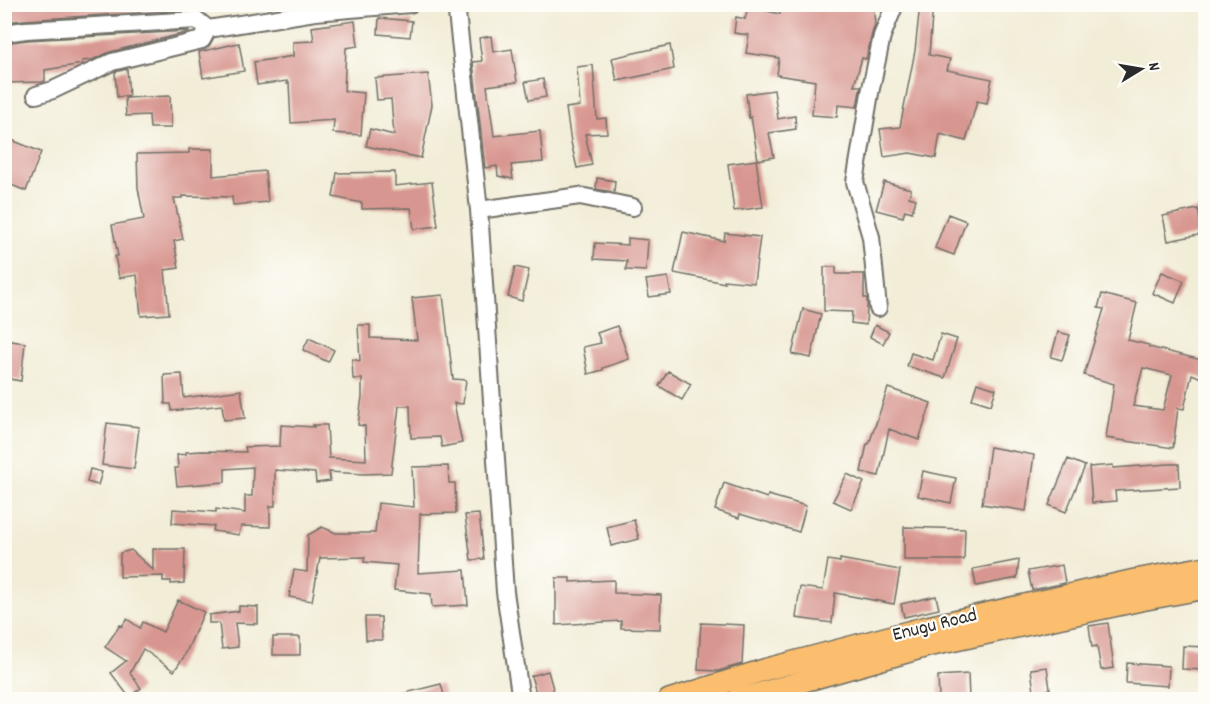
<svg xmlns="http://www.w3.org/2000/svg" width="1210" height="704" font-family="Dekko,sans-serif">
	<rect width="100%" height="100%" fill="#fdfcf7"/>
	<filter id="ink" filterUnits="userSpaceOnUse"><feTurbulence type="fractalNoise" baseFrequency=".0167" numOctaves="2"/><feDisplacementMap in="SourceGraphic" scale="12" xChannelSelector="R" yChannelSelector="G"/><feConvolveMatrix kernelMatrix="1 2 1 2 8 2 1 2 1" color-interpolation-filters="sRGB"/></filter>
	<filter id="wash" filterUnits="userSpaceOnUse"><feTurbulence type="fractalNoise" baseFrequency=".008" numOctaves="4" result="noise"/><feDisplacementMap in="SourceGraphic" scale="24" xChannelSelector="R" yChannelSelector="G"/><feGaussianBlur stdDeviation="1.35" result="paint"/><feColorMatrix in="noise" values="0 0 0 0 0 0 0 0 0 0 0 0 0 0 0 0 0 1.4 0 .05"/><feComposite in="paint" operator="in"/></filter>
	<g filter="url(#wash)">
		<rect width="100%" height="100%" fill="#f2edd7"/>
		<g id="blocks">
			<path fill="#d89690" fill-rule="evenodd" d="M4 4H184L185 10 25 20 4 22Z
				M777 4H842V7L873 4 875 24 872 34 866 59 862 58 854 86H861L857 107 838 105 837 117 812 115 815 81 777 75 779 58 746 53 749 35 734 33 736 17 745 19 748 7 780 14Z
				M920 4H933L929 55 950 59 947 70 992 79 987 103 977 101 966 141 940 134 936 158 910 153 884 157 880 129 900 127 915 51Z
				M379 18 412 21 410 37 378 34Z
				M355 21 358 46 346 48 344 91 364 93 361 135 333 133 334 120 291 123 289 83 287 84V81L257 85 254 62 293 56V42L314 41 312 27Z
				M189 31V32L110 52 92 60 82 61 83 64 45 70V81L42 82 4 83V43L27 40Z
				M491 36 493 52 512 49 517 82 487 86 494 136 540 131 543 162 511 165 513 179 498 176 497 166 485 168 473 62 482 61 479 38Z
				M239 43 244 71 203 78 199 52Z
				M670 45 674 69 617 81 612 58Z
				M593 65 597 119 606 118 607 133 585 134 592 165 577 168 571 142 566 108 580 106 577 67Z
				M127 69 129 96 117 97 115 72Z
				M428 74 432 105 421 158 366 146 370 129 394 135 391 99 377 100 375 78Z
				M543 79 546 97 529 100 525 82Z
				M774 90 778 119 795 116 796 129 769 133 774 157 758 160 751 117 749 118 746 94Z
				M170 96 171 128H150L149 115 126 116 125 98Z
				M4 137 41 152 26 191 4 182Z
				M189 149H213V176L265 171 268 202 233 205 232 197 182 196V198H174L183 239 174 241 179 268 165 270 169 314 141 316 137 275 119 278 115 256H118L112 225 144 219 138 188 137 154 189 153Z
				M756 160 763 207 734 211 728 164Z
				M395 172V186L432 182 438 226 414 229 411 208 362 209V203L333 197 337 173Z
				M597 178 615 181 614 192 596 189Z
				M884 182 911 189 909 197 916 199 912 212 905 210 903 217 876 210Z
				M1198 209 1203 234 1168 241 1163 216Z
				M948 214 966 221 954 255 935 248Z
				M683 232 724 241 725 233 760 237 754 283 724 280 725 283 674 273Z
				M628 238 648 240 646 271 626 270 627 261 594 259 595 243 628 245Z
				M515 267 529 270 522 301 508 297Z
				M824 267H836V274H864V298H867V307L866 325 851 323 852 312 824 311Z
				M1162 272 1184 281 1175 303 1152 293Z
				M668 277 671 294 649 297 646 280Z
				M1102 294 1137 303 1128 340 1149 345V347L1206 361V380L1192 374 1184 409 1178 408 1173 448 1106 438 1114 384 1084 375 1104 309 1098 308ZM1143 368 1172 375 1163 410 1133 406Z
				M443 295 453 379 466 380 463 404 454 403 462 443 442 447 440 437 411 438 410 406H399L391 473 364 474 329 472 330 481 316 483 315 473 275 470V506H270V527L241 526 239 535 213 531 214 526 172 523 173 509 216 512V509L245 513V496H252L253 467 225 469V482L177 486 175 468H178L177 455 186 454V452L203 451 246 452 245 447 280 446 281 425 314 427 313 425H327L329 458 366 460 365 426 358 425 362 397V379H353L352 359 360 361 358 325H370V338L417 340 412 298Z
				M803 309 821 314 811 358 792 354Z
				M875 325 889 332 883 344 870 337Z
				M617 326 629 359 603 368V370L588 374 583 347 601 343 597 333Z
				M1058 332 1070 335 1062 360 1051 357Z
				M941 334 957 339 945 378 907 366 911 353 933 360Z
				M309 338 334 350 328 362 303 350Z
				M4 340 25 343 21 381 4 378Z
				M668 371 691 384 682 400 659 386Z
				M182 374 184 398 241 390 245 418 224 420 222 405 172 411 171 404H165L164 375Z
				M977 383 996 389 991 405 972 399Z
				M888 388 931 403 919 440 889 429 879 476 861 472 867 444H869Z
				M107 423 139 427 134 469 102 465Z
				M990 447 1034 455 1026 511 982 504Z
				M1068 459 1085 466 1066 512 1049 505Z
				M1169 464H1179L1180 487 1115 491 1116 501 1092 503 1089 467 1113 465V468Z
				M448 466 449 483H455L456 513 420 514 418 573 465 570 468 605 432 607 431 594 394 590 397 565 364 562 365 557 320 558 312 601 289 597 294 570 307 572 308 535 322 527 336 533H375L378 503 414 507 412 467Z
				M90 469 102 472 98 485 87 482Z
				M923 471 956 478 951 503 918 496Z
				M847 474 864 482 851 509 833 501Z
				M724 483 767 498 768 495 806 506 799 532 740 514 739 518 715 510Z
				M479 514 484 559 471 560 465 515Z
				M634 520 639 539 611 546 607 527Z
				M904 527 965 529 964 560H904Z
				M153 549H185L184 583 171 584V581H163V576L120 577V553L131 550 153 570Z
				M840 559 900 570 894 604 835 593 832 623 796 618 800 587 823 590 828 560 840 562Z
				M1019 560 1017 578 976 586 973 569Z
				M1062 565 1065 583 1032 590 1028 571Z
				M556 578H570V582L614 580V593L661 595 660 629 621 628V621L556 625Z
				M936 596 939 609 904 617 901 604Z
				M178 600 204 612 184 657 174 671 143 649 130 673 141 688 129 697 111 673 126 661 105 647 120 625 122 626 127 619 140 628 143 622 163 632Z
				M239 606 258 607V624L235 623 238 647 222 649 219 623H209V615L239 611Z
				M365 617H381L382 640H366Z
				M701 623 744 625 742 664 718 671 698 670Z
				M1108 623 1114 668 1101 670 1097 646 1092 647 1089 626Z
				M273 637H300V655H273Z
				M1183 646 1206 647V670L1182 669Z
				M1127 663 1169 666 1168 686 1126 683Z
				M1047 667 1050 689 1046 690V699H1035L1031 669Z
				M548 671 556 699H538L531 676Z
				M968 674 969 699H939L938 676Z
				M441 684 445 699H397V695Z"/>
		</g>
	</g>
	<g filter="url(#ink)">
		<use href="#blocks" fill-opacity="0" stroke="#716f67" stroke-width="1.5"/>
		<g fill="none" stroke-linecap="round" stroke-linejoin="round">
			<g stroke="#716f67" stroke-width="20">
				<path id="minor" d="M456 4 479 210 505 592 521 700
					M4 33 26 30 197 20 208 29
					M36 95 53 90 112 62 202 40 208 29 315 12 410 4
					M479 210 580 196 633 207
					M878 308 871 237 855 182 870 93 882 36 895 4"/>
			</g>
			<g stroke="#716f67" stroke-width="24">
				<path id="major" d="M669 700 767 669 923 628 1135 580 1206 567
					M737 700 928 646 1141 600 1206 588"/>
			</g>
			<use href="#minor" stroke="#fff" stroke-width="16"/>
			<use href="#major" stroke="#fabe6e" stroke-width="21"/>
		</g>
	</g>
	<g text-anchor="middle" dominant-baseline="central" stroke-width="4.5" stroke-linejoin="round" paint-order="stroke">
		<g font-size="20" fill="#2b2b2b" stroke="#fdfcf7">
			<text transform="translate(935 626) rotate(-14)">Enugu Road</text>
		</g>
	</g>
	<rect width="1210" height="704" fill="none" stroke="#fdfcf7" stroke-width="24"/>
	<g transform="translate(1141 69) rotate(79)" stroke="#fdfcf7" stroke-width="4.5" paint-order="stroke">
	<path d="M0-4.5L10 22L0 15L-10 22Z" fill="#2b2b2b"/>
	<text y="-9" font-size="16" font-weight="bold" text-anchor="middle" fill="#2b2b2b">N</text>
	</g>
</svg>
